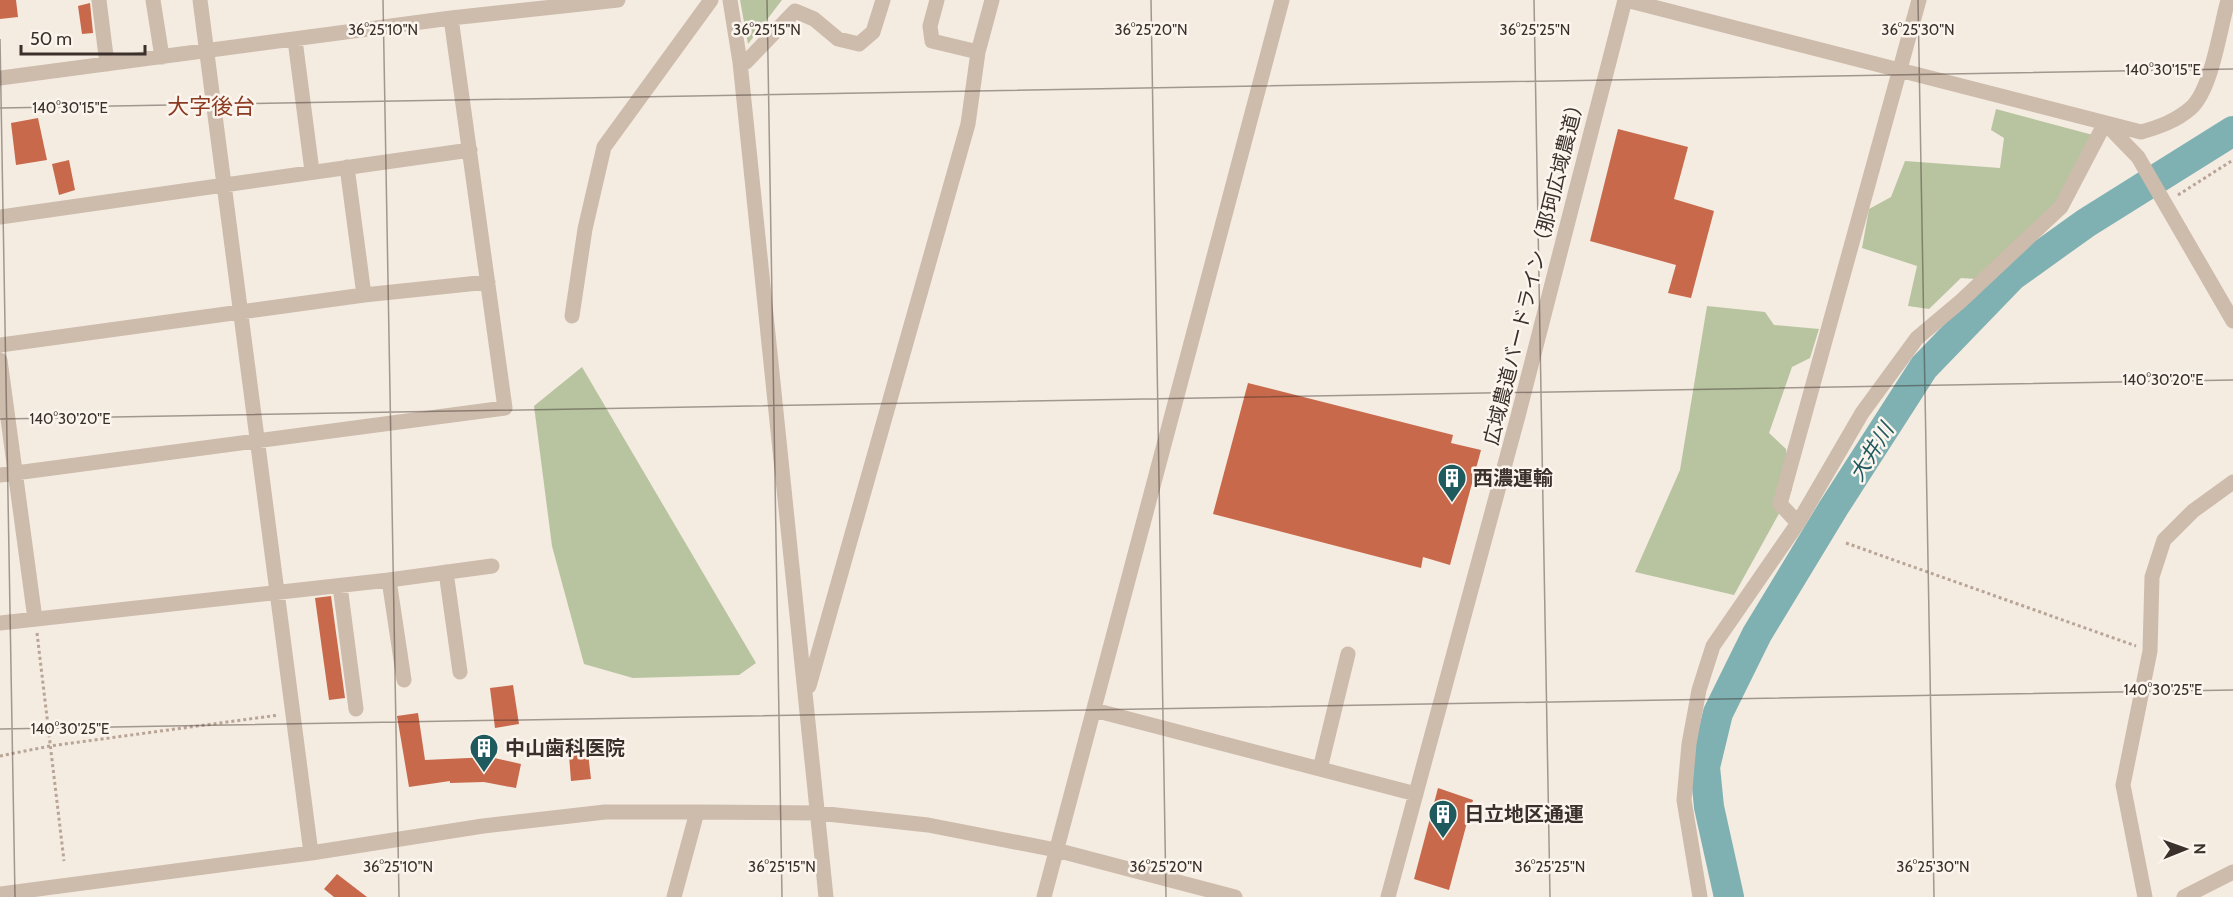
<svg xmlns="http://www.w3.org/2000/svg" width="2233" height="897" font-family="Cabin,'Noto Sans JP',sans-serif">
	<rect width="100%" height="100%" fill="#f4ebe1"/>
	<path fill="#b8c4a0" d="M740 0H782L748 44Z
		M1996 109 2093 135 2057 202 1975 279 1961 278 1929 309 1908 306 1917 266 1862 248 1869 209 1891 197 1905 161 2000 168 2004 138 1991 130Z
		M1707 306 1765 312 1774 325 1819 329 1810 358 1792 367 1769 433 1786 449 1792 490 1734 595 1635 572 1680 470Z
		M582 367 756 663 739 675 633 678 584 664 552 546 534 406Z"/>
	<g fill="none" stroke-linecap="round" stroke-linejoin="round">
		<path stroke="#7fb0b2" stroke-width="30" d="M1729 897 1709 807 1705 767 1718 713 1757 634 1834 507 1924 367 2012 276 2086 223 2233 131"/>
	</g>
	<path fill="#c8694b" d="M0 0H16L18 17 0 19Z
		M90 3 93 33 82 34 78 6Z
		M38 118 47 160 16 165 11 123Z
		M1618 129 1688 147 1674 199 1714 211 1691 298 1668 293 1676 265 1590 241Z
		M69 160 75 190 59 195 52 164Z
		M1248 383 1453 435 1451 443 1481 450 1450 565 1423 557 1421 568 1213 514Z
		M331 596 345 698 329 700 315 598Z
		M513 685 519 724 495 728 490 688Z
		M418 713 425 760 490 757 521 764 516 788 484 782 450 783V781L409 787 397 716Z
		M588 753 591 779 571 781 569 755Z
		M1438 788 1473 800 1449 890 1414 879Z
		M337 874 367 897H334L324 889Z"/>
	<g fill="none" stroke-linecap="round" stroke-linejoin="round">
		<path stroke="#b9a596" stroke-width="3" stroke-dasharray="3 3" stroke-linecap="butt" d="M2178 195 2233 160
			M1846 543 2136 646
			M37 633 64 861
			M0 756 50 746 279 715"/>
		<path stroke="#cdbbac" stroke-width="15" d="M99 0 107 64
			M153 0 162 57
			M200 0 311 853
			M730 0 740 62 826 897
			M937 0 930 26 932 41 978 52
			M1626 0 2141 132C2159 127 2176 121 2191 108 2212 89 2220 28 2228 0
			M295 40 312 171
			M740 62H746L795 11 814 19 838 39 859 44 873 32 883 0
			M0 78 451 18 618 0
			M2105 123 2138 157 2233 321
			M347 167 364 295
			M0 217 470 150
			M572 316 585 229 604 147 711 0
			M0 345 364 295 488 282
			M0 360 35 619
			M0 475 505 408 451 18
			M1798 523 1780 504 1919 0
			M446 572 460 672
			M389 580 404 680
			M340 586 356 709
			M0 623 389 580 492 566
			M809 686 968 124 978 52 992 0
			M1094 710 1416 794
			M1320 769 1348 654
			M0 894 311 853 483 826 605 812H697L818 813 928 825 1056 850 1235 897
			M674 897 697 812
			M1044 897 1282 0
			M1388 897 1518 416 1625 0
			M1700 897 1684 800 1689 744 1699 690 1713 646 1798 523 1862 413 1917 338 1961 301 2061 207 2105 123
			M2145 897 2123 785 2150 651 2152 577 2164 540 2193 511 2233 482
			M2184 897 2233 872"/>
	</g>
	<path fill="none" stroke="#3b302b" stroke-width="1.5" stroke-opacity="0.45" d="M383 0 399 897M767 0 782 897M1151 0 1166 897M1534 0 1550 897M1918 0 1934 897M0 39 15 897M0 108 2233 69M0 419 2233 380M0 729 2233 690"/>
	<defs>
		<g id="building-pin" transform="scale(1.5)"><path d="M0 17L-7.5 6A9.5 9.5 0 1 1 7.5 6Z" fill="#1f5a5e" stroke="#fbf5ee"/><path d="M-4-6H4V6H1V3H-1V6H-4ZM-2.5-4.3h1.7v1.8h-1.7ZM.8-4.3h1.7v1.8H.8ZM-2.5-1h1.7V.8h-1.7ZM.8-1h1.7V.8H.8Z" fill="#fff"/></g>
	</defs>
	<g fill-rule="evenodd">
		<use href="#building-pin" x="1452" y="478"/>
		<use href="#building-pin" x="484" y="748"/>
		<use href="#building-pin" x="1443" y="814"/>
	</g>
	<g text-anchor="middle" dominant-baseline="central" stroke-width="5" stroke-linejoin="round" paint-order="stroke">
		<g font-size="20" fill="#3b302b" stroke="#fbf5ee">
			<text transform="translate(1534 270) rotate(-76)">広域農道バードライン（那珂広域農道）</text>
		</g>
		<g font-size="20" font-weight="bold" fill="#3b302b" stroke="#fbf5ee" text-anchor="start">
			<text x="1473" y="478">西濃運輸</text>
			<text x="505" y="748">中山歯科医院</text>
			<text x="1464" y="814">日立地区通運</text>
		</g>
		<g font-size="21" font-style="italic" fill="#1f5a5e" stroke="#fbf5ee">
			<text transform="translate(1871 452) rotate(-58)">大井川</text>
		</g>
		<g font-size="22" fill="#8c3b22" stroke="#fbf5ee">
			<text x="211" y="106">大字後台</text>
		</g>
	</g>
	<g font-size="15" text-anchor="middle" fill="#3b302b" stroke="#fbf5ee" stroke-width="5" stroke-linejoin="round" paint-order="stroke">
		<text x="383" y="35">36°25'10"N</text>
		<text x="767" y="35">36°25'15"N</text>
		<text x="1151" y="35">36°25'20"N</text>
		<text x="1535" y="35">36°25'25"N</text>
		<text x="1918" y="35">36°25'30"N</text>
		<text x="2163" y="75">140°30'15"E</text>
		<text x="70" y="113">140°30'15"E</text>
		<text x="2163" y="385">140°30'20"E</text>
		<text x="70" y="424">140°30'20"E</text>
		<text x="2163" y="695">140°30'25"E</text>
		<text x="70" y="734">140°30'25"E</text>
		<text x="398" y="872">36°25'10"N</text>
		<text x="782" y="872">36°25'15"N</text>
		<text x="1166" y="872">36°25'20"N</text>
		<text x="1550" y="872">36°25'25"N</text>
		<text x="1933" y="872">36°25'30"N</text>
	</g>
	<g transform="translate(2185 849) rotate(89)" stroke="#fbf5ee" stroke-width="4.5" paint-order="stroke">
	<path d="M0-4.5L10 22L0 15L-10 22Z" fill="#3b302b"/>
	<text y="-9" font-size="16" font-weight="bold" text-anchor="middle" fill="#3b302b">N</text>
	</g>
	<path d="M21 45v9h124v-9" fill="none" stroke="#3b302b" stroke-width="3"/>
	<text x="30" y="45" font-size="18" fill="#3b302b" stroke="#fbf5ee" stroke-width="4.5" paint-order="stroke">50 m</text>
</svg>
